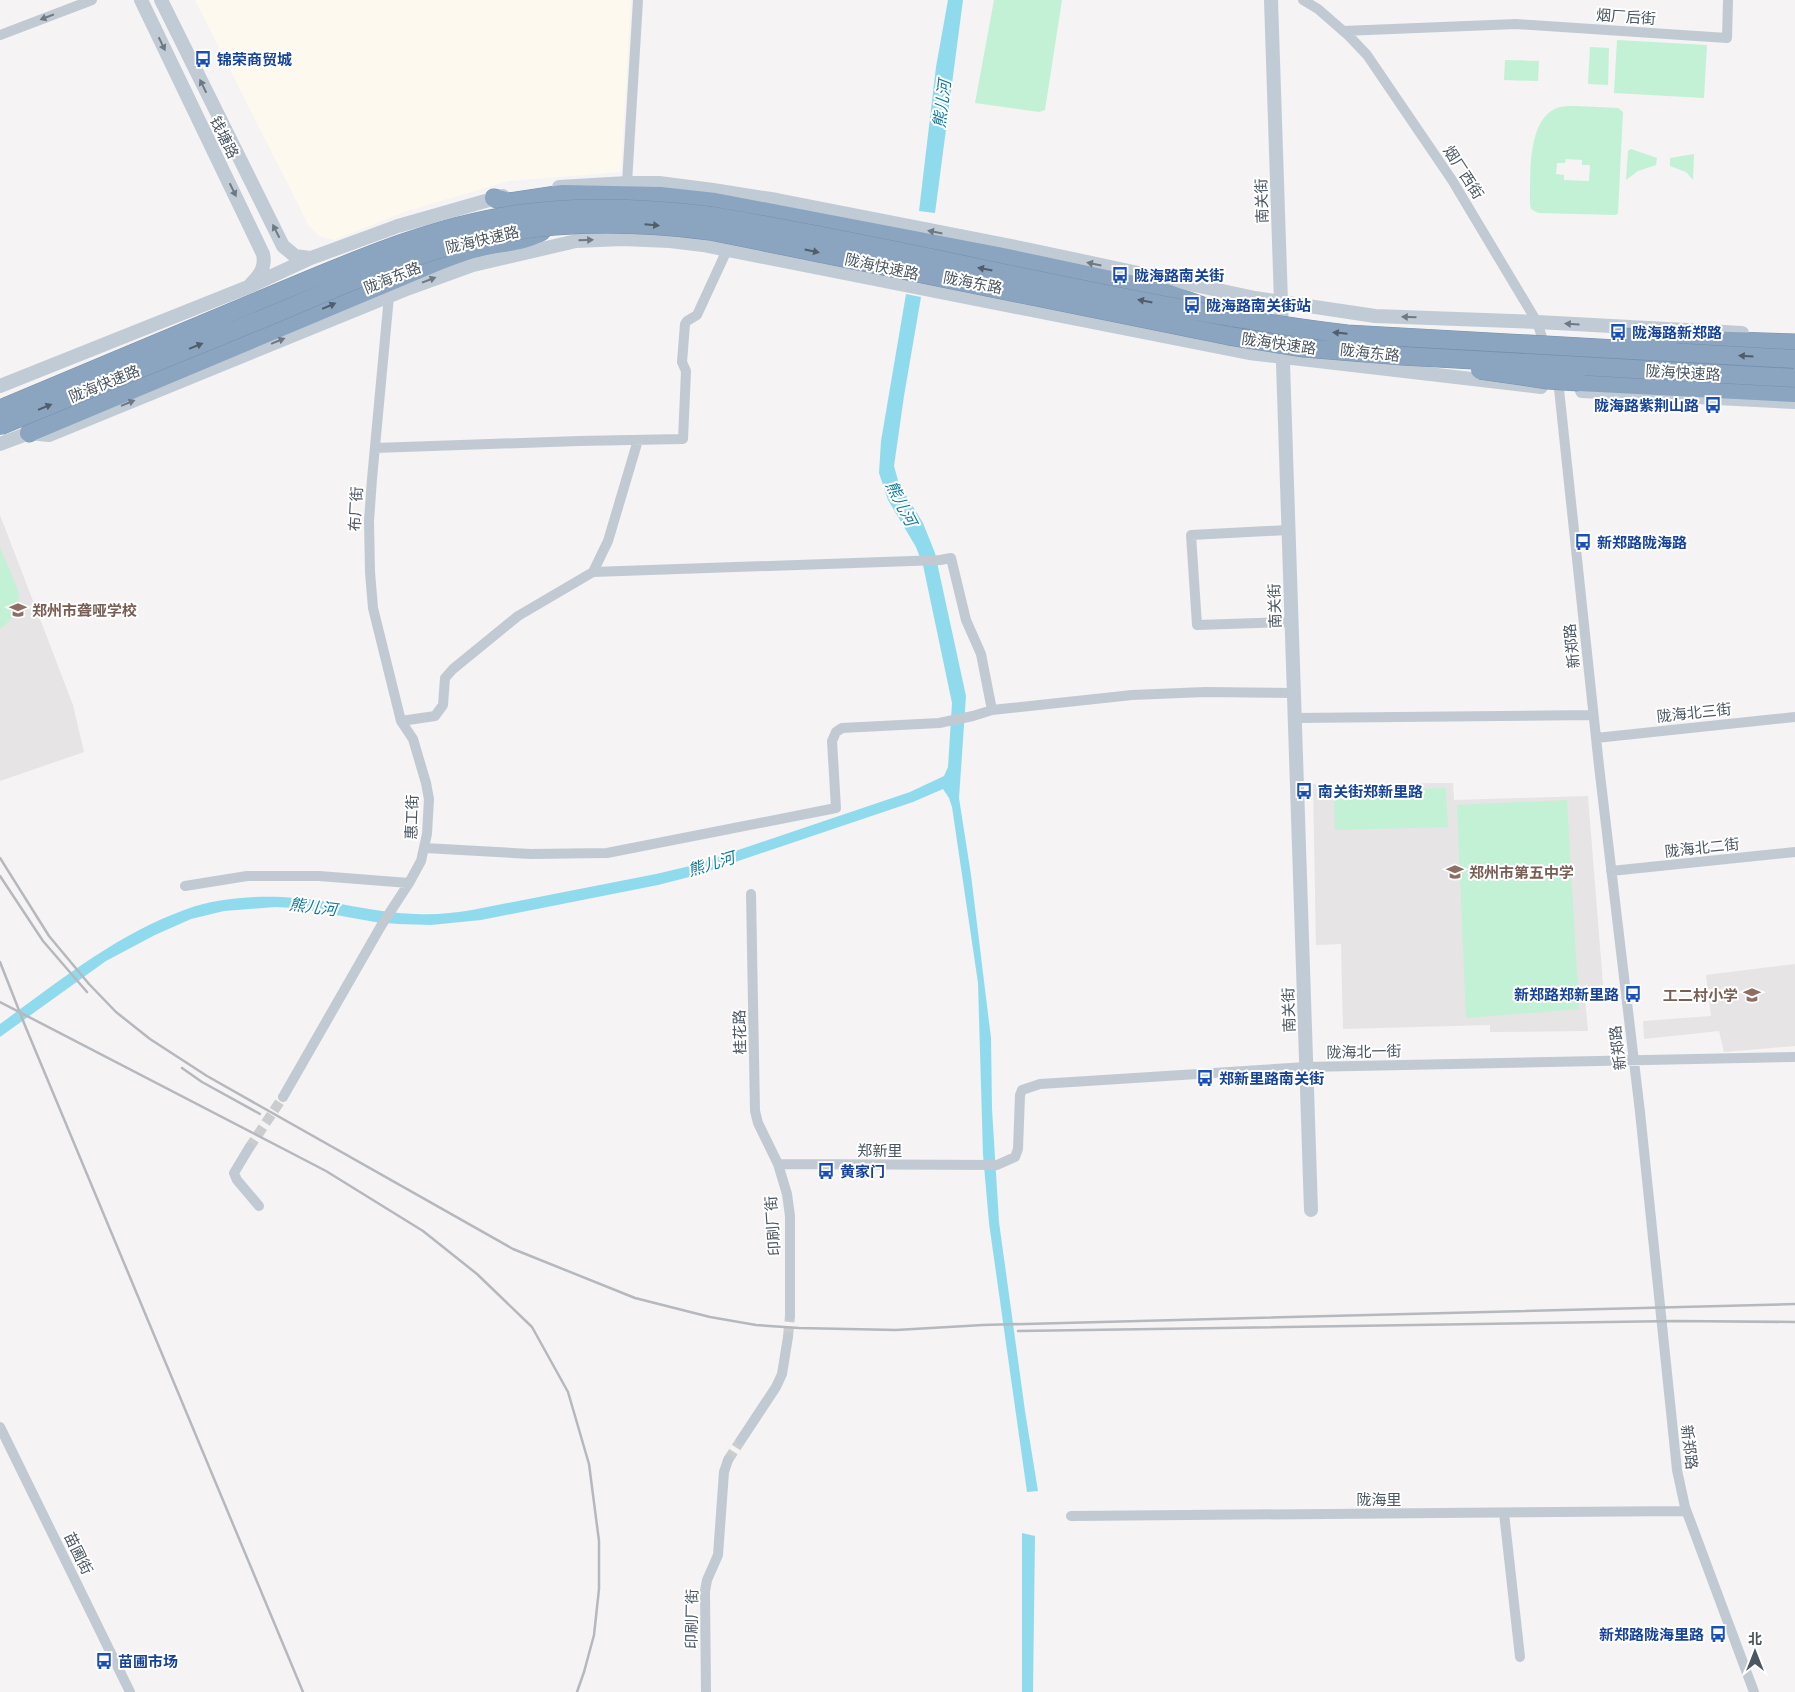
<svg xmlns="http://www.w3.org/2000/svg" width="1795" height="1692" font-family="Lato,'Noto Sans SC',sans-serif">
	<rect width="100%" height="100%" fill="#f5f3f3"/>
	<path fill="#fdf9ef" d="M195 0H631L621 172 509 181 407 211 334 240 319 236 309 226Z"/>
	<path fill="#e6e4e5" d="M0 515 73 705 84 752 0 781Z
		M1453 783 1454 800 1588 796 1603 985 1584 987 1588 1031 1490 1032V1025L1343 1029 1341 944 1316 945 1313 784Z
		M1795 964V1046L1724 1052 1719 1031 1644 1039 1643 1021 1711 1016 1706 975Z"/>
	<path fill="#c3f1d5" fill-rule="evenodd" d="M994 0H1062L1045 110 1039 112 975 103Z
		M1617 40 1707 45 1704 98 1614 93Z
		M1590 47 1609 48 1608 85 1588 84Z
		M1505 60 1539 61 1538 81 1504 80Z
		M1576 106 1618 108 1623 112 1618 213 1616 215 1538 213 1531 209 1530 204C1531 178 1526 120 1557 108 1562 106 1570 106 1576 106ZM1566 159 1582 160V165H1590L1589 181 1564 180V175L1556 174 1557 163H1565Z
		M1631 149 1657 158 1656 165 1638 171 1626 180 1628 151Z
		M1694 154 1693 180 1686 172 1670 166V158Z
		M0 547C4 558 18 586 19 596 21 608 9 623 0 629Z
		M1446 788 1448 827 1335 830 1334 791Z
		M1567 800 1579 1009 1466 1018 1457 805Z"/>
	<path fill="#90daee" d="M948 0H963L935 213 919 211 936 67Z
		M906 294 921 297 904 396 894 466 899 484 923 523 935 553 966 696 959 798 971 875 991 1038 992 1109 999 1222 1025 1411 1038 1491 1027 1492 989 1223 983 1154 978 983 952 807 949 798 943 789 913 802 697 875 658 885 481 920 431 925 398 924 375 922 297 908 275 907 224 911 191 919 155 935 106 961 0 1037V1024C59 981 117 934 187 909 220 897 260 895 296 898 336 901 375 913 416 914 435 915 454 913 472 910L656 874 694 865 910 792 944 776 948 767 952 703 923 565 916 547 888 500 879 473 881 441Z
		M1022 1533 1035 1536 1033 1692H1022Z"/>
	<g fill="none" stroke-linecap="round" stroke-linejoin="round">
		<path stroke="#caccce" stroke-width="10" stroke-dasharray="10 5" stroke-linecap="butt" d="M249 1148 283 1097
			M788 1337 790 1316
			M728 1460 741 1440"/>
		<g stroke="#7690ad" stroke-width="19">
			<path id="highway" d="M494 198 510 202 563 194 660 196 715 202 998 256 1158 290 1208 308
				M1669 339 1795 343
				M1579 382 1795 393
				M29 433 439 261C452 256 464 251 477 248 498 242 524 243 542 231"/>
		</g>
		<path stroke="#c1cad2" stroke-width="10" d="M1303 0 1318 9 1349 36 1367 55 1452 180 1537 322 1559 389 1599 766 1640 1112 1677 1470 1685 1507 1754 1692
			M1343 31 1516 24 1727 38 1728 0
			M0 35 92 0
			M627 183 638 0
			M375 448 579 441 683 439 686 371 682 362 685 324 687 321 697 315 727 250
			M1288 530 1191 535 1197 625 1291 622
			M593 572 940 560 951 558 966 620 981 654 992 710
			M1295 718 1593 715
			M401 721 435 716 443 705 445 678 453 669 518 616 593 572 608 541 638 440
			M1596 738 1795 717
			M425 848 531 854 607 853 836 808 832 741 836 732 842 728 939 723 973 716 992 710 1132 695 1205 692 1294 693
			M1611 871 1795 852
			M185 886 247 876H319L409 883
			M751 894 755 1111 758 1123 778 1164 787 1194 790 1216V1316
			M283 1097 381 926 409 883 421 861 427 834 429 799 426 783 413 739 401 721 373 608 370 572 369 521 372 479 389 296
			M249 1148 234 1173 237 1180 259 1206
			M778 1164 997 1165 1015 1157 1018 1149 1020 1095 1022 1090 1040 1084 1306 1067 1795 1057
			M0 1427 130 1692
			M741 1440 776 1387 782 1374 788 1337
			M1504 1513 1520 1657
			M1071 1516 1686 1511
			M706 1692 705 1591 707 1580 718 1555 724 1472 728 1460"/>
		<path stroke="#c1cbd6" stroke-width="14" d="M141 0 263 254C266 267 260 275 251 284
			M161 0 283 246 295 256 310 258
			M1271 0 1311 1210
			M559 187 627 183H659L713 190 777 200 1026 249 1255 298 1375 316 1537 322 1742 333
			M0 386 248 287 311 258 398 226 503 196
			M1582 391 1795 402
			M0 444 29 433 49 435 404 290 473 265 576 241 622 239 670 241 703 245 1249 353 1541 387"/>
		<use href="#highway" stroke="#8ba5c1" stroke-width="18"/>
		<path stroke="#b5b8bd" stroke-width="2.5" d="M0 858 49 936 89 984 116 1012 150 1039 207 1076 513 1249 635 1298 710 1317 756 1325 799 1328 896 1330 983 1325 1795 1304
			M0 876 43 941 87 992
			M0 962 26 1028 303 1692
			M0 1002 326 1171 423 1231 477 1274 532 1327 568 1392 589 1464 599 1541V1589L594 1635 584 1672 577 1692
			M182 1068 202 1082 260 1114
			M1018 1331 1675 1321 1795 1322"/>
		<g stroke="#7690ad" stroke-width="19" stroke-linecap="butt">
			<path id="highway-bridge" d="M1620 337 1669 339
				M1480 370 1548 380 1579 382
				M0 409C88 372 177 335 265 298 347 264 430 226 519 214 582 205 649 208 712 216 924 251 1133 308 1347 334L1795 359
				M0 426C81 392 163 360 245 326 320 296 395 259 474 239 551 220 631 221 710 231L1229 336 1304 348 1403 356 1795 378"/>
		</g>
		<use href="#highway-bridge" stroke="#8ba5c1" stroke-width="18"/>
	</g>
	<defs><path id="oneway-solid" d="M-6-.8H1V-3.2L6.5 0L1 3.2V.8H-6Z" transform="scale(1.25)"/></defs>
	<use fill="#6e7983" href="#oneway-solid" transform="translate(47 17) rotate(159)"/>
	<g fill="#6e7984">
		<use href="#oneway-solid" transform="translate(162 44) rotate(64)"/>
		<use href="#oneway-solid" transform="translate(203 86) rotate(-116)"/>
		<use href="#oneway-solid" transform="translate(233 190) rotate(64)"/>
		<use href="#oneway-solid" transform="translate(276 231) rotate(-117)"/>
		<use href="#oneway-solid" transform="translate(935 232) rotate(-169)"/>
		<use href="#oneway-solid" transform="translate(586 240) rotate(-2)"/>
		<use href="#oneway-solid" transform="translate(1094 264) rotate(-168)"/>
		<use href="#oneway-solid" transform="translate(429 280) rotate(-21)"/>
		<use href="#oneway-solid" transform="translate(1409 317) rotate(-178)"/>
		<use href="#oneway-solid" transform="translate(1572 324) rotate(-177)"/>
		<use href="#oneway-solid" transform="translate(278 341) rotate(-22)"/>
		<use href="#oneway-solid" transform="translate(128 403) rotate(-22)"/>
	</g>
	<g fill="#505e6b">
		<use href="#oneway-solid" transform="translate(652 225) rotate(5)"/>
		<use href="#oneway-solid" transform="translate(812 251) rotate(12)"/>
		<use href="#oneway-solid" transform="translate(985 269) rotate(-169)"/>
		<use href="#oneway-solid" transform="translate(1145 301) rotate(-169)"/>
		<use href="#oneway-solid" transform="translate(329 306) rotate(-23)"/>
		<use href="#oneway-solid" transform="translate(1340 333) rotate(-174)"/>
		<use href="#oneway-solid" transform="translate(196 346) rotate(-22)"/>
		<use href="#oneway-solid" transform="translate(1746 356) rotate(-177)"/>
		<use href="#oneway-solid" transform="translate(45 407) rotate(-22)"/>
	</g>
	<defs>
		<g id="bus-bare" transform="scale(1.35)"><path d="M-5-6H5V4H4V6H2V4H-2V6H-4V4H-5ZM-3.5-4V0h7V-4ZM-3.5 1.2v1.5H-2V1.2ZM2 1.2v1.5H3.5V1.2Z" fill="#1a4fb4" stroke="#fff" stroke-width="2.5" paint-order="stroke"/></g>
		<g id="school-bare" transform="scale(1.35)"><path d="M0-5L7-2L0 1L-7-2ZM-4 1L0 2.5L4 1V4Q0 6-4 4Z" fill="#8d6e63" stroke="#fff" stroke-width="2.5" paint-order="stroke"/></g>
	</defs>
	<g fill-rule="evenodd">
		<use href="#bus-bare" x="203" y="59"/>
		<use href="#bus-bare" x="1120" y="275"/>
		<use href="#bus-bare" x="1192" y="305"/>
		<use href="#bus-bare" x="1618" y="332"/>
		<use href="#bus-bare" x="1713" y="405"/>
		<use href="#bus-bare" x="1583" y="542"/>
		<use href="#school-bare" x="18" y="610"/>
		<use href="#bus-bare" x="1304" y="791"/>
		<use href="#school-bare" x="1455" y="872"/>
		<use href="#bus-bare" x="1633" y="994"/>
		<use href="#school-bare" x="1752" y="995"/>
		<use href="#bus-bare" x="1205" y="1078"/>
		<use href="#bus-bare" x="826" y="1171"/>
		<use href="#bus-bare" x="1718" y="1634"/>
		<use href="#bus-bare" x="104" y="1661"/>
	</g>
	<g text-anchor="middle" dominant-baseline="central" stroke-width="4" stroke-linejoin="round" paint-order="stroke">
		<g font-size="15" fill="#4a5661" stroke="#fff">
			<text transform="translate(1626 16) rotate(4)">烟厂后街</text>
			<text transform="translate(225 137) rotate(64)">钱塘路</text>
			<text transform="translate(1464 172) rotate(57)">烟厂西街</text>
			<text transform="translate(1261 201) rotate(-92)">南关街</text>
			<text transform="translate(482 239) rotate(-13)">陇海快速路</text>
			<text transform="translate(882 266) rotate(12)">陇海快速路</text>
			<text transform="translate(392 277) rotate(-22)">陇海东路</text>
			<text transform="translate(973 282) rotate(11)">陇海东路</text>
			<text transform="translate(1279 343) rotate(8)">陇海快速路</text>
			<text transform="translate(1370 352) rotate(6)">陇海东路</text>
			<text transform="translate(1683 372) rotate(3)">陇海快速路</text>
			<text transform="translate(104 383) rotate(-22)">陇海快速路</text>
			<text transform="translate(355 509) rotate(-87)">布厂街</text>
			<text transform="translate(1274 606) rotate(-92)">南关街</text>
			<text transform="translate(1571 646) rotate(-96)">新郑路</text>
			<text transform="translate(1694 712) rotate(-6)">陇海北三街</text>
			<text transform="translate(411 817) rotate(-88)">惠工街</text>
			<text transform="translate(1702 847) rotate(-6)">陇海北二街</text>
			<text transform="translate(1288 1010) rotate(-92)">南关街</text>
			<text transform="translate(739 1032) rotate(-91)">桂花路</text>
			<text transform="translate(1617 1048) rotate(-97)">新郑路</text>
			<text transform="translate(1364 1051) rotate(-1)">陇海北一街</text>
			<text x="880" y="1150">郑新里</text>
			<text transform="translate(772 1226) rotate(-94)">印刷厂街</text>
			<text transform="translate(1690 1447) rotate(83)">新郑路</text>
			<text x="1379" y="1499">陇海里</text>
			<text transform="translate(79 1553) rotate(64)">苗圃街</text>
			<text transform="translate(691 1619) rotate(-89)">印刷厂街</text>
		</g>
		<g font-size="15" font-weight="bold" fill="#164399" stroke="#fff" text-anchor="start">
			<text x="217" y="59">锦荣商贸城</text>
			<text x="1134" y="275">陇海路南关街</text>
			<text x="1206" y="305">陇海路南关街站</text>
			<text x="1632" y="332">陇海路新郑路</text>
			<text x="1699" y="405" text-anchor="end">陇海路紫荆山路</text>
			<text x="1597" y="542">新郑路陇海路</text>
			<text x="1318" y="791">南关街郑新里路</text>
			<text x="1619" y="994" text-anchor="end">新郑路郑新里路</text>
			<text x="1219" y="1078">郑新里路南关街</text>
			<text x="840" y="1171">黄家门</text>
			<text x="1704" y="1634" text-anchor="end">新郑路陇海里路</text>
			<text x="118" y="1661">苗圃市场</text>
		</g>
		<g font-size="15" font-weight="bold" fill="#785e54" stroke="#fff" text-anchor="start">
			<text x="32" y="610">郑州市聋哑学校</text>
			<text x="1469" y="872">郑州市第五中学</text>
			<text x="1738" y="995" text-anchor="end">工二村小学</text>
		</g>
		<g font-size="16" font-style="italic" fill="#0c7c9b" stroke="#fff">
			<text transform="translate(941 104) rotate(-83)">熊儿河</text>
			<text transform="translate(902 503) rotate(63)">熊儿河</text>
			<text transform="translate(711 863) rotate(-17)">熊儿河</text>
			<text transform="translate(313 906) rotate(7)">熊儿河</text>
		</g>
	</g>
	<g transform="translate(1755 1652)" stroke="#ffffff" stroke-width="4" paint-order="stroke">
	<path d="M0-4L9 19L0 12L-9 19Z" fill="#4a5661"/>
	<text y="-8" font-size="14" font-weight="bold" text-anchor="middle" fill="#4a5661">北</text>
	</g>
</svg>
